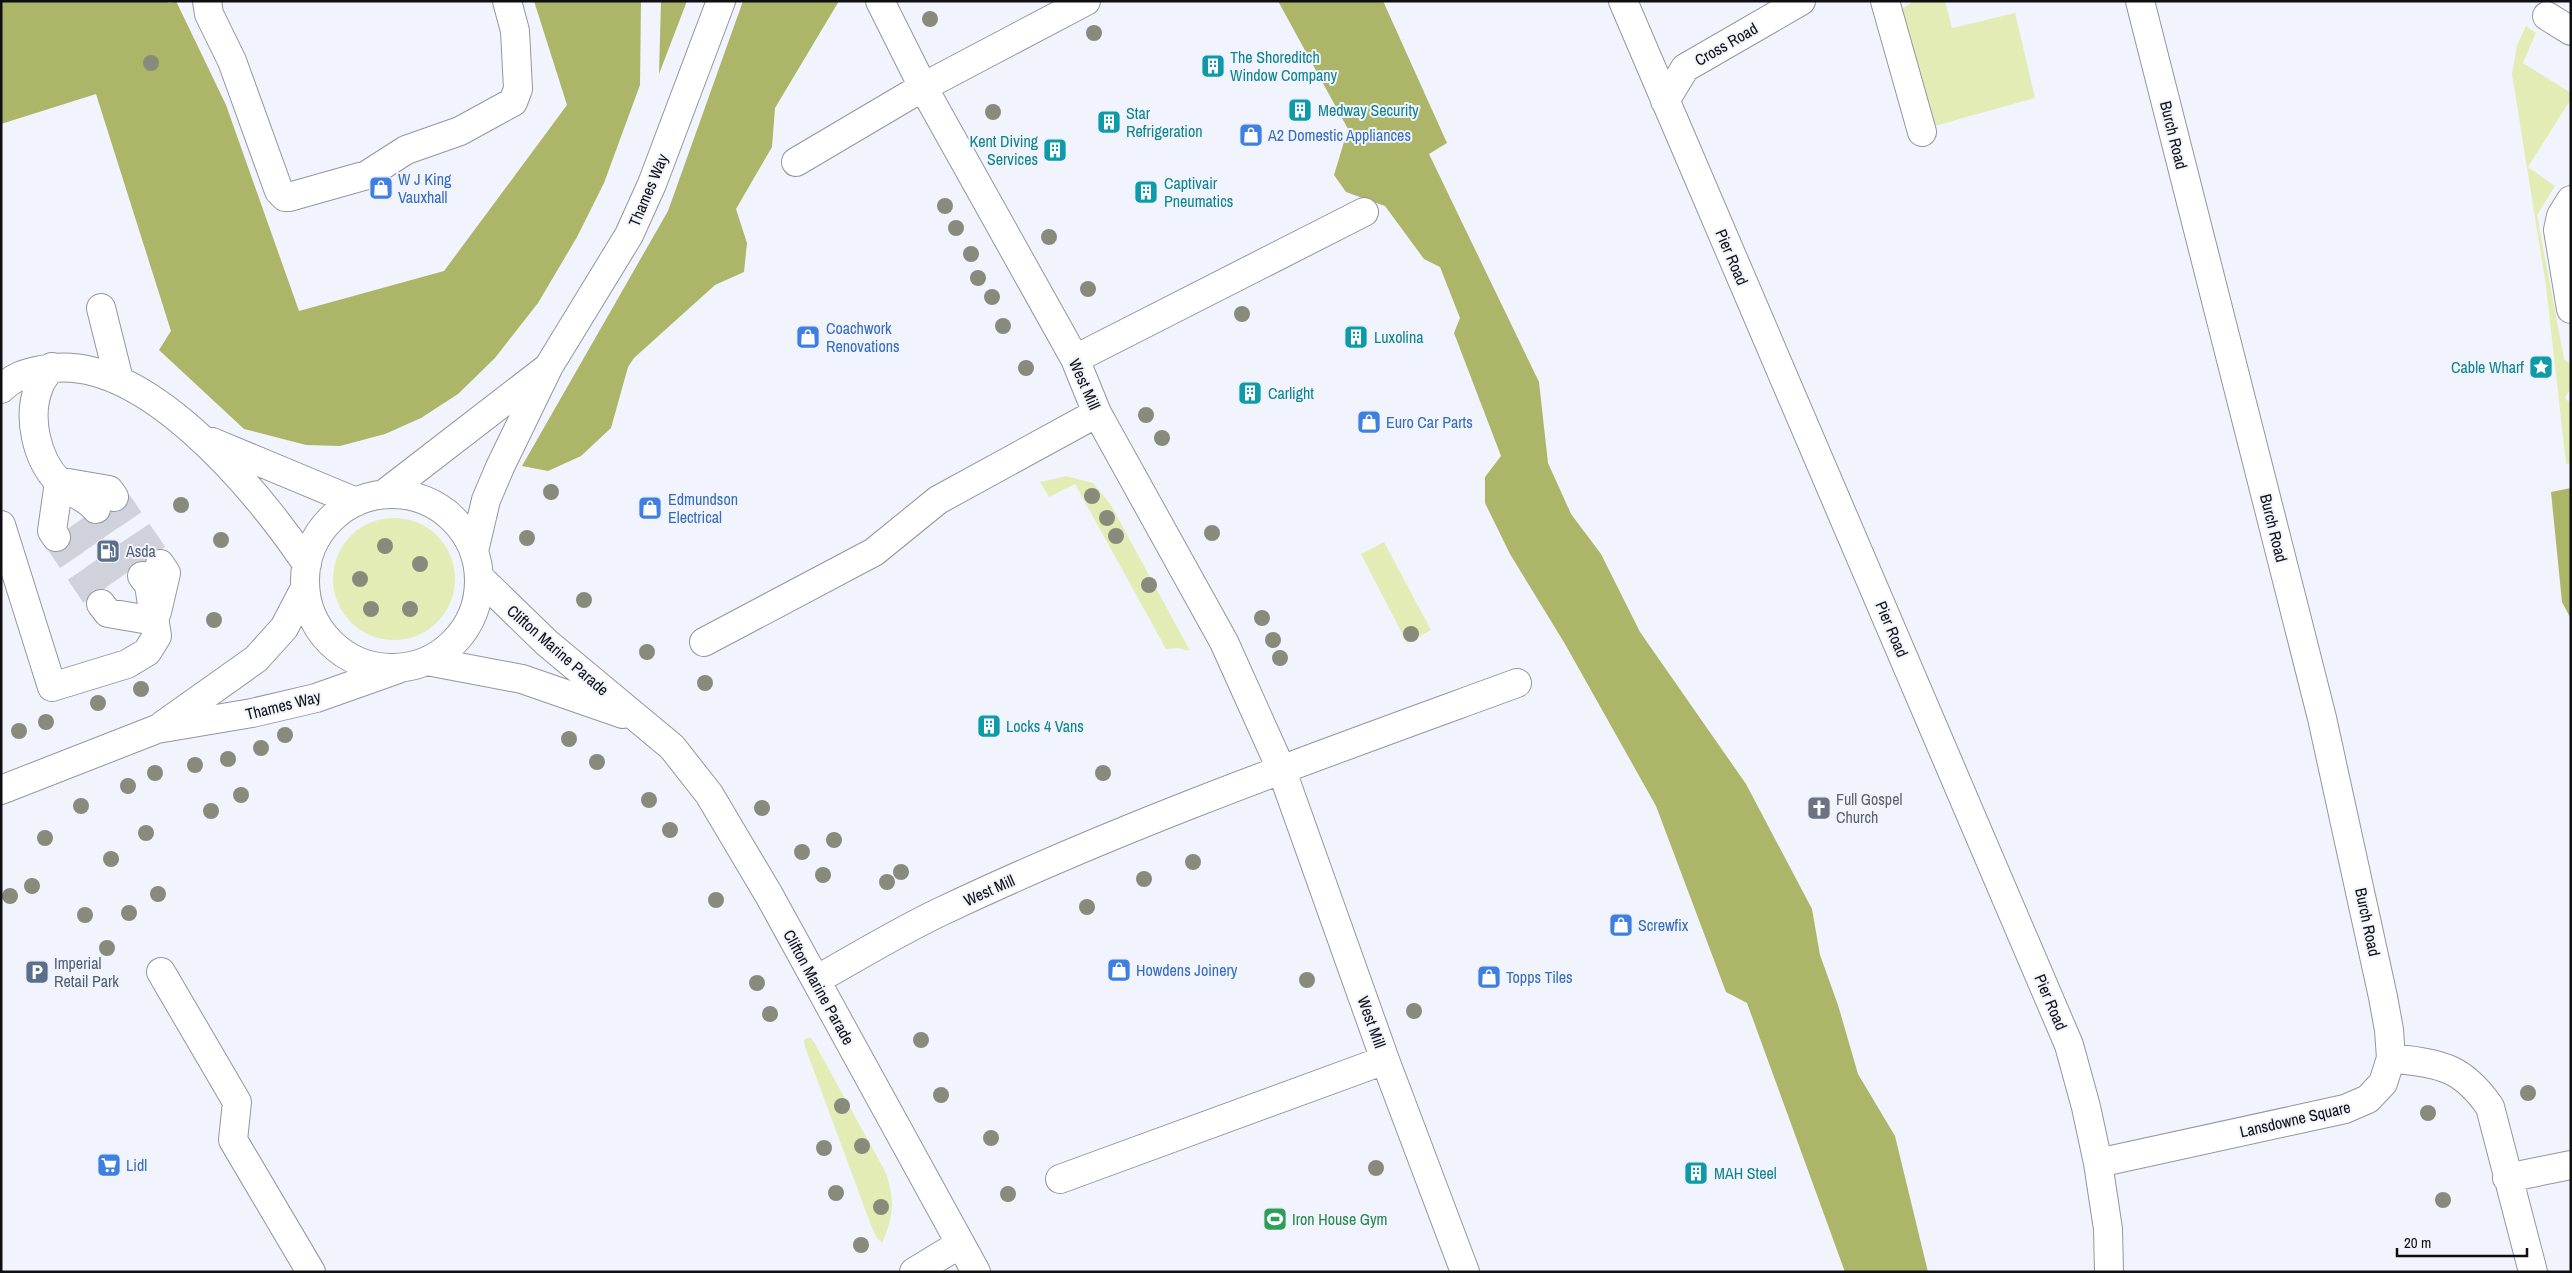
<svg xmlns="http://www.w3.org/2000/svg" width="2572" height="1273" font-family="'Archivo Narrow',sans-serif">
	<rect width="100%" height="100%" fill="#f1f4fd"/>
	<path fill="#e4ecb5" d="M1914 1H1945L1952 28 2015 13 2035 98 1931 127 1901 10Z
		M2526 26 2536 33 2523 63 2571 93V99L2528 167 2555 186 2537 215 2564 359 2571 365V388L2565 398 2571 404V463L2566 464 2546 286 2512 74 2517 45Z
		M1066 476 1093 483 1111 505 1190 651 1178 648 1166 649 1075 484 1049 497 1040 482Z
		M333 579a61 61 0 1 1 122 0a61 61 0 1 1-122 0Z
		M1384 542 1431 630 1407 643 1361 554Z
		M807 1038H811L815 1044 886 1173C895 1201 894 1216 882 1243L877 1238 872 1228 805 1047 804 1040Z"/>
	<path fill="#acb568" d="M1 1H167L169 3 176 1 226 105 299 311 444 271 567 105 534 1H641L640 85 604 183 577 237 538 303 495 358 458 394 421 418 385 434 340 446 306 445 244 429 159 350 171 331 96 94 1 124Z
		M661 1H687L659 74Z
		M743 1H839L775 108 772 147 736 209 747 243 744 272 715 285 634 358 628 367 611 428 581 456 548 471 522 466 668 211Z
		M1278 1H1383L1447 143 1429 154 1539 382 1548 463 1571 514 1601 554 1640 632 1746 784 1812 909 1820 955 1838 1005 1858 1074 1895 1136 1928 1272H1845L1747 1003 1726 992 1656 806 1565 644 1510 554 1485 503V477L1501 456 1454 333 1460 318 1440 267 1424 259 1385 206 1346 192 1334 175 1348 129Z
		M2571 488V619L2562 602 2551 492Z"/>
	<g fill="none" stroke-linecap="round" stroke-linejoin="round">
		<path stroke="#cfd2da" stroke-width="28" stroke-dasharray="28 14" stroke-linecap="butt" d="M114 497 160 564
			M96 509 142 576
			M73 525 119 592
			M56 537 101 604"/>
		<g stroke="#93969e" stroke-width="30">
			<path id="minor" d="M207 1 209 14 232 61 279 191 285 197H289L367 175 406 150 460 131 513 102 518 89 515 31 507 1
				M880 1 923 87 1075 359 1097 413 1224 642 1282 771 1385 1060 1465 1272
				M1623 1 2069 1045 2086 1107 2098 1163 2108 1229 2109 1272
				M1885 1 1922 132
				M2547 16 2571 31
				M1665 101 1685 68 1801 1
				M796 162 923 87 1086 1
				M2571 200 2561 216 2558 230 2571 309
				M101 308 119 380
				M1075 359 1364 212
				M52 367C47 373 41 380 39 387 27 416 36 459 59 482 69 493 86 496 96 509
				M1 389C13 377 25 373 41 370 141 347 257 491 307 564
				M212 442 356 502
				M68 483 109 490 114 497
				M384 494 546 369
				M305 581a87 87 0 1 1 174 0a87 87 0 1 1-174 0Z
				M1 525 52 687 127 664 147 652 157 636 149 585 142 576
				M56 537 52 531 59 482
				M474 551 486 500 500 467 549 366 629 235 652 184 721 1
				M480 578 547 643 672 747 709 794 769 895 976 1272
				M101 604 108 613 155 621
				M157 612 166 573 160 564
				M704 642 874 552 938 500 1097 413
				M427 661 522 679 623 714
				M163 725 256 659 284 628 305 588
				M1 790 157 729 252 713 316 698 398 669
				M161 972 237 1102 233 1140 311 1272
				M816 980C857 957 898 932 940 912 1127 823 1323 754 1517 683
				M2391 1058C2439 1064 2461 1065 2490 1107L2533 1272
				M2098 1163 2345 1109 2368 1099 2383 1083 2391 1058 2389 1030 2383 997 2322 718 2140 1
				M2507 1178 2571 1165
				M1060 1179 1385 1060
				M914 1272 960 1244"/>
		</g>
		<use href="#minor" stroke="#fff" stroke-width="28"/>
	</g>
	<g fill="#888b7c">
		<circle cx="930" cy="19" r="8"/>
		<circle cx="1094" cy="33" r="8"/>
		<circle cx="151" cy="63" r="8"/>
		<circle cx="993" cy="112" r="8"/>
		<circle cx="945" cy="206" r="8"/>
		<circle cx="956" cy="228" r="8"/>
		<circle cx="1049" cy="237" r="8"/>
		<circle cx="971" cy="254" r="8"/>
		<circle cx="978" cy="278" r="8"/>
		<circle cx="1088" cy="289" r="8"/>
		<circle cx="992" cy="297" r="8"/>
		<circle cx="1242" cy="314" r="8"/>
		<circle cx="1003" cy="326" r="8"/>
		<circle cx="1026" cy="368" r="8"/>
		<circle cx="1146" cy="415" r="8"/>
		<circle cx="1162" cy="438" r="8"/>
		<circle cx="551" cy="492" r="8"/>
		<circle cx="1092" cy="496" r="8"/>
		<circle cx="181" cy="505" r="8"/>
		<circle cx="1107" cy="518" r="8"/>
		<circle cx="1212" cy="533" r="8"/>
		<circle cx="1116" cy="536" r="8"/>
		<circle cx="527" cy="538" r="8"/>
		<circle cx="221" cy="540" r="8"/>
		<circle cx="385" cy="546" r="8"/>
		<circle cx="420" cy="564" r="8"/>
		<circle cx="360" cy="579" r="8"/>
		<circle cx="1149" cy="585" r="8"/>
		<circle cx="584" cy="600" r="8"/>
		<circle cx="371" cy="609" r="8"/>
		<circle cx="410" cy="609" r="8"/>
		<circle cx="1262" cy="618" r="8"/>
		<circle cx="214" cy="620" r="8"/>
		<circle cx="1411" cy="634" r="8"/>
		<circle cx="1273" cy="640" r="8"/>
		<circle cx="647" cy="652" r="8"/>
		<circle cx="1280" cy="658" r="8"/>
		<circle cx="705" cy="683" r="8"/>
		<circle cx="141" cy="689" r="8"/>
		<circle cx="98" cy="703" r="8"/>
		<circle cx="46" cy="722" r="8"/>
		<circle cx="19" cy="731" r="8"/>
		<circle cx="285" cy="735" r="8"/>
		<circle cx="569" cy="739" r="8"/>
		<circle cx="261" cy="748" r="8"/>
		<circle cx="228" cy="759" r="8"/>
		<circle cx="597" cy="762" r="8"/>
		<circle cx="195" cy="765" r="8"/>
		<circle cx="155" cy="773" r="8"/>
		<circle cx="1103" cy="773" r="8"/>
		<circle cx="128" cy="786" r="8"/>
		<circle cx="241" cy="795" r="8"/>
		<circle cx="649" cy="800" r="8"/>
		<circle cx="81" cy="806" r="8"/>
		<circle cx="762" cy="808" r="8"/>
		<circle cx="211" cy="811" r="8"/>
		<circle cx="670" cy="830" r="8"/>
		<circle cx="146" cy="833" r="8"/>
		<circle cx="45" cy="838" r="8"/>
		<circle cx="834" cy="840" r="8"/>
		<circle cx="802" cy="852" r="8"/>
		<circle cx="111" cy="859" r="8"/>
		<circle cx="1193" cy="862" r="8"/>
		<circle cx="901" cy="872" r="8"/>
		<circle cx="823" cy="875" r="8"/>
		<circle cx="1144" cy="879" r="8"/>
		<circle cx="887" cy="882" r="8"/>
		<circle cx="32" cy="886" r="8"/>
		<circle cx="158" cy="894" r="8"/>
		<circle cx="10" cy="896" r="8"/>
		<circle cx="716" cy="900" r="8"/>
		<circle cx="1087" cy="907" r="8"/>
		<circle cx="129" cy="913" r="8"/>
		<circle cx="85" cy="915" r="8"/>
		<circle cx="107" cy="948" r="8"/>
		<circle cx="1307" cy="980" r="8"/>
		<circle cx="757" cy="983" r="8"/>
		<circle cx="1414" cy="1011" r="8"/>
		<circle cx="770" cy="1014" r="8"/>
		<circle cx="921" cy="1040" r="8"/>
		<circle cx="2528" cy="1093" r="8"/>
		<circle cx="941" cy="1095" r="8"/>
		<circle cx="842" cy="1106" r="8"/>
		<circle cx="2428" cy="1113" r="8"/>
		<circle cx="991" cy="1138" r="8"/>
		<circle cx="862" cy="1146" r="8"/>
		<circle cx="824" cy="1148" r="8"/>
		<circle cx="1376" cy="1168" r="8"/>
		<circle cx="836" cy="1193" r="8"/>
		<circle cx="1008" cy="1194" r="8"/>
		<circle cx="2443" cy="1200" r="8"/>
		<circle cx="881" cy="1207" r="8"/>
		<circle cx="861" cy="1245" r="8"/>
	</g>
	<defs>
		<g id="building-square" transform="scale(1.25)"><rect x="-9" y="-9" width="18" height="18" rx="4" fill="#0f9aa8" stroke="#f1f4fd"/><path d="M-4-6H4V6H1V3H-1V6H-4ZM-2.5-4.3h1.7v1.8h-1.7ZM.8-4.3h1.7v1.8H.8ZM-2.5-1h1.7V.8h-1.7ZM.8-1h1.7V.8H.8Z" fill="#fff"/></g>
		<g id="shop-square" transform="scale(1.25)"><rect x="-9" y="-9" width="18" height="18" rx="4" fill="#3f7fe0" stroke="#f1f4fd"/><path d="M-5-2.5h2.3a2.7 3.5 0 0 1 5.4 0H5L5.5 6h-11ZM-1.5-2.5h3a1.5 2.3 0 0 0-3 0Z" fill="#fff"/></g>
		<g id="sight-square" transform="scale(1.25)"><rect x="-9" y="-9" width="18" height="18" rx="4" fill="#0f9aa8" stroke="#f1f4fd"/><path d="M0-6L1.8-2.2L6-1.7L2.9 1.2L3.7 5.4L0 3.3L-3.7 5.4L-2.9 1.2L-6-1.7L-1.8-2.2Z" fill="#fff"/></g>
		<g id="fuel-square" transform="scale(1.25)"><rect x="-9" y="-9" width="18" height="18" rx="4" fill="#5c6f8a" stroke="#f1f4fd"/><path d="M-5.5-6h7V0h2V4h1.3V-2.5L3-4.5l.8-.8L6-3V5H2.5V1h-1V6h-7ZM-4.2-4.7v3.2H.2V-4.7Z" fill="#fff"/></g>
		<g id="church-square" transform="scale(1.25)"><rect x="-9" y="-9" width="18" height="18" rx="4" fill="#6b7280" stroke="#f1f4fd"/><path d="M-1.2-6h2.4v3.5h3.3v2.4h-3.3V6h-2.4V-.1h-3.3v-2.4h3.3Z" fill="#fff"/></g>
		<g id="parking-square" transform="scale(1.25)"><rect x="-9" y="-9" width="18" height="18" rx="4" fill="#5c6f8a" stroke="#f1f4fd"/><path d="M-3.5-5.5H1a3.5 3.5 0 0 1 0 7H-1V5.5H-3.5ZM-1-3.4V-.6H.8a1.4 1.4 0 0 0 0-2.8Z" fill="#fff"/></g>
		<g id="supermarket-square" transform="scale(1.25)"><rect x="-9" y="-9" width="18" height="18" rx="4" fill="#3f7fe0" stroke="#f1f4fd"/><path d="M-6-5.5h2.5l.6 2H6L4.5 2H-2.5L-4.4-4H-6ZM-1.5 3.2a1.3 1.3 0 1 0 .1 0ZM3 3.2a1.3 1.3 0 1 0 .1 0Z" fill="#fff"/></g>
		<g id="stadium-square" transform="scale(1.25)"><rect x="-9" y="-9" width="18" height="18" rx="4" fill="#2e9e5b" stroke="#f1f4fd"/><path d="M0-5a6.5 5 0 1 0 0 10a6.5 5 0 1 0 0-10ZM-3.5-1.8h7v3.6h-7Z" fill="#fff"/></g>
	</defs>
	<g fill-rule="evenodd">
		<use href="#building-square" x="1213" y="66"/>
		<use href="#building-square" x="1300" y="110"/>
		<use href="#building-square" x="1109" y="122"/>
		<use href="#shop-square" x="1251" y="135"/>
		<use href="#building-square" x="1055" y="150"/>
		<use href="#shop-square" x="381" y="188"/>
		<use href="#building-square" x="1146" y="192"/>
		<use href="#shop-square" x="808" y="337"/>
		<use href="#building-square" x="1356" y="337"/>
		<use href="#sight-square" x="2541" y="367"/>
		<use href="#building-square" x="1250" y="393"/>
		<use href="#shop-square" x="1369" y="422"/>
		<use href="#shop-square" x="650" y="508"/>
		<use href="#fuel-square" x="108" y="551"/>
		<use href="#building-square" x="989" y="726"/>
		<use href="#church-square" x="1819" y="808"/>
		<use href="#shop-square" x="1621" y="925"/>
		<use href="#shop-square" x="1119" y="970"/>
		<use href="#parking-square" x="37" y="972"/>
		<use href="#shop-square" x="1489" y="977"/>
		<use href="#supermarket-square" x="109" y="1165"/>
		<use href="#building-square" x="1696" y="1173"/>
		<use href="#stadium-square" x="1275" y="1219"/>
	</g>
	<g text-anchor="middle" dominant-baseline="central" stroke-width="4" stroke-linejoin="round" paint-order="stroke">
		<g font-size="16" fill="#0f0f12" stroke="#f1f4fd">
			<text transform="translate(1726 44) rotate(-30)">Cross Road</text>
			<text transform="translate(2174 135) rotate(76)">Burch Road</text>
			<text transform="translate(648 190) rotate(-67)">Thames Way</text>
			<text transform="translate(1732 257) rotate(67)">Pier Road</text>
			<text transform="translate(1085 384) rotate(66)">West Mill</text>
			<text transform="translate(2274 528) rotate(76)">Burch Road</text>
			<text transform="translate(1892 629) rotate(67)">Pier Road</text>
			<text transform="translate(558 650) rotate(41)">Clifton Marine Parade</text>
			<text transform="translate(283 705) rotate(-14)">Thames Way</text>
			<text transform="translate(989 890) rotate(-24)">West Mill</text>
			<text transform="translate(2368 922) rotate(78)">Burch Road</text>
			<text transform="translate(819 987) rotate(61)">Clifton Marine Parade</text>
			<text transform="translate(2051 1002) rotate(67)">Pier Road</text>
			<text transform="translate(1372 1022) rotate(70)">West Mill</text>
			<text transform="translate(2295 1119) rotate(-13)">Lansdowne Square</text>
		</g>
		<g font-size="16" fill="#0d838f" stroke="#f1f4fd" text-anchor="start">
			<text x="1230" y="57">The Shoreditch<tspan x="1230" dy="18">Window Company</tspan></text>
			<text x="1318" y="110">Medway Security</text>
			<text x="1126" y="113">Star<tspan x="1126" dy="18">Refrigeration</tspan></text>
			<text x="1038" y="141" text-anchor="end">Kent Diving<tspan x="1038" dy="18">Services</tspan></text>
			<text x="1164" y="183">Captivair<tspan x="1164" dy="18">Pneumatics</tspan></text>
			<text x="1374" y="337">Luxolina</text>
			<text x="2524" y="367" text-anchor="end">Cable Wharf</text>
			<text x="1268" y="393">Carlight</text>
			<text x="1006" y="726">Locks 4 Vans</text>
			<text x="1714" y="1173">MAH Steel</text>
		</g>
		<g font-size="16" fill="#366cbe" stroke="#f1f4fd" text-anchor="start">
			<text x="1268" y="135">A2 Domestic Appliances</text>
			<text x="398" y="179">W J King<tspan x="398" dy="18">Vauxhall</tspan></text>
			<text x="826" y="328">Coachwork<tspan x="826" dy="18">Renovations</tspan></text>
			<text x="1386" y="422">Euro Car Parts</text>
			<text x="668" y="499">Edmundson<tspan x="668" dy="18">Electrical</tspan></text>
			<text x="1638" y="925">Screwfix</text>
			<text x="1136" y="970">Howdens Joinery</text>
			<text x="1506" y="977">Topps Tiles</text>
			<text x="126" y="1165">Lidl</text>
		</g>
		<g font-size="16" fill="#4e5e75" stroke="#f1f4fd" text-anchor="start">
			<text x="126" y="551">Asda</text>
			<text x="54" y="963">Imperial<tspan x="54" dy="18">Retail Park</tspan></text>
		</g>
		<g font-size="16" fill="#5b616d" stroke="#f1f4fd" text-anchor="start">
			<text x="1836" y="799">Full Gospel<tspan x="1836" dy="18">Church</tspan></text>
		</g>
		<g font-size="16" fill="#27864d" stroke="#f1f4fd" text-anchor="start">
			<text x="1292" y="1219">Iron House Gym</text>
		</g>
	</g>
	<rect width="2572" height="1273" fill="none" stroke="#0f0f12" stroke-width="5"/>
	<path d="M2397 1248v8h130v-8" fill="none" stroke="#0f0f12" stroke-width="2.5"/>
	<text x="2404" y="1248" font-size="15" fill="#0f0f12" stroke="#f1f4fd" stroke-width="4" paint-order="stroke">20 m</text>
</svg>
